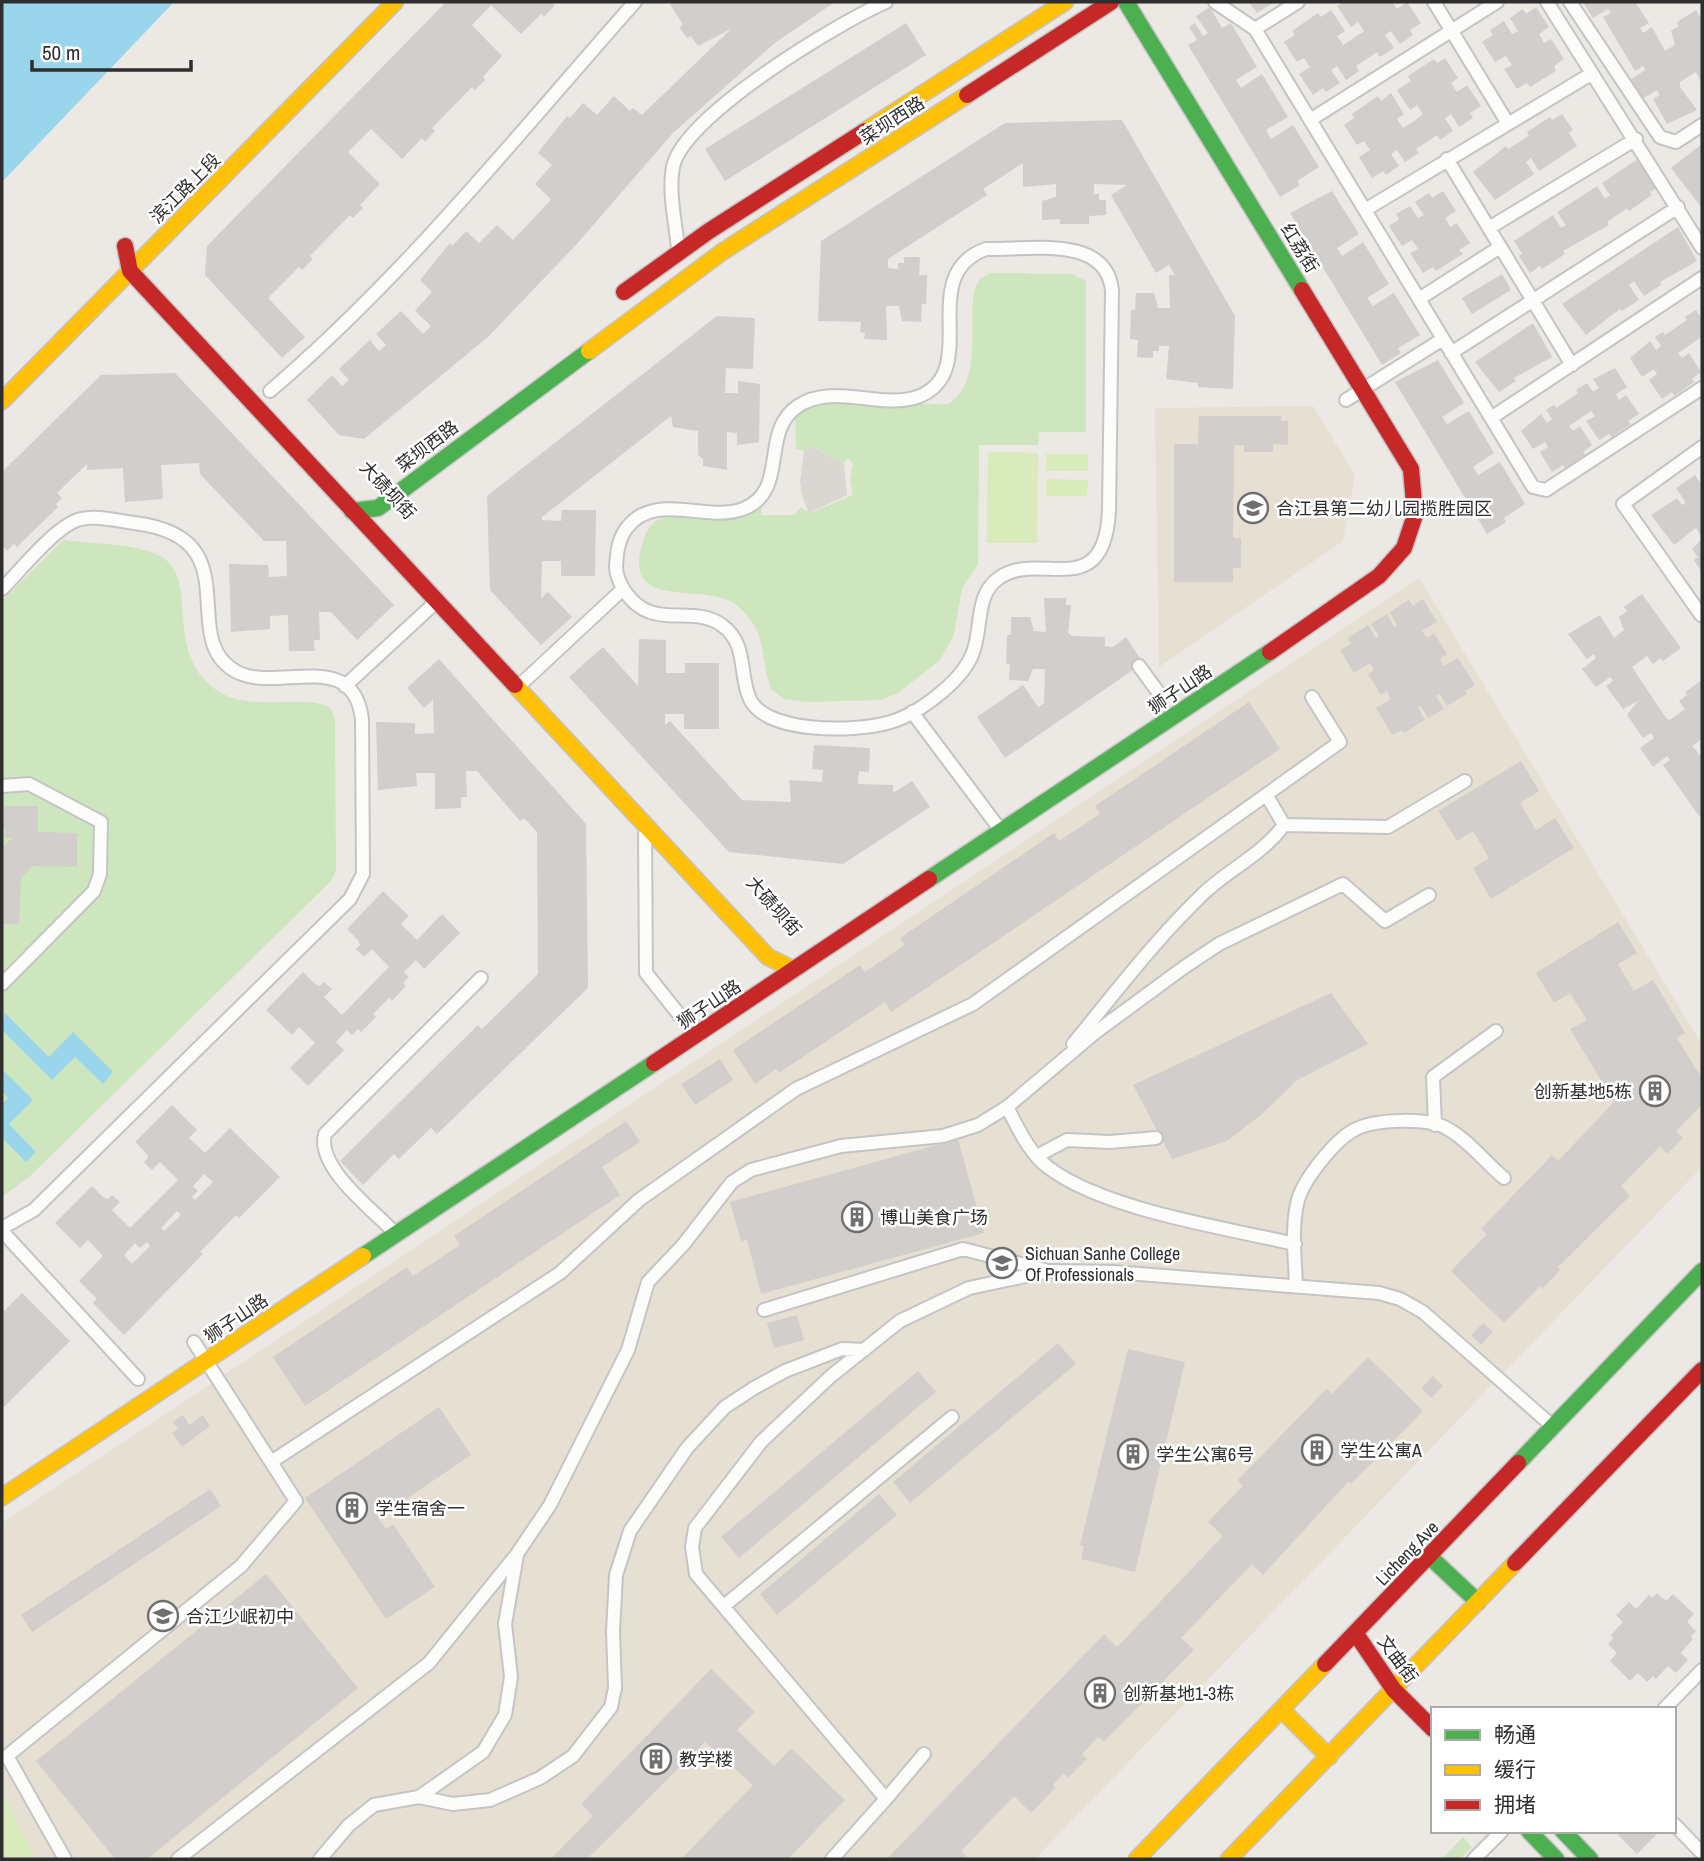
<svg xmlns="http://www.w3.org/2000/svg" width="1704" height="1861" font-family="'Archivo Narrow','Noto Sans SC',sans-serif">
	<rect width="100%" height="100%" fill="#ece8e4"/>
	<path fill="#e6e0d3" d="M1313 406 1355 475 1343 541 1159 667 1155 408Z
		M1419 578 1702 1045V1167L1035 1859H2V1523Z"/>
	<path fill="#cee6be" d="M990 273 1072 274 1086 281V432H1039L1038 445H979L978 564 962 588 954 635 940 660 898 693 881 700 808 702 784 699 771 689C759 655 769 635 739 607 707 578 617 617 644 538 661 490 727 537 762 504L761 515H794L801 507 810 513 853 495 850 480 853 463 848 458 844 463 810 446 804 451 796 449 795 416 810 407 828 403 949 404C985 376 966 326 975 288L980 279Z
		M63 540C91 544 127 543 154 553 206 573 158 651 218 691 251 714 311 691 332 710L335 721 336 871 331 881 29 1177 2 1197V601Z
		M1463 1837 1472 1847 1460 1859H1442Z"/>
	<path fill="#d9eabb" d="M988 452 1038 453 1037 543H987Z
		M1046 454H1088V471H1046Z
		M1046 479 1088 480 1087 496H1046Z
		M2 1792 36 1859H2Z"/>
	<path fill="#dad6d2" d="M809 446 844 463 847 495 809 513 802 496 800 481 804 451Z"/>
	<path fill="#99d6ec" d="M2 2H174L2 182Z
		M5 1013 49 1057 73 1032 113 1072 103 1084 75 1057 52 1080 2 1030Z
		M2 1069 33 1100 9 1124 36 1152 26 1162 2 1138V1104L8 1098 2 1091Z"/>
	<path fill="#d1cecb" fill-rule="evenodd" d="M446 2H553L554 6 544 17 541 14 521 34 491 5 472 25 502 56 483 77 485 80 475 90 472 87 432 128 435 131 425 142 422 138 402 159 371 129 348 152 380 184 360 205 363 208 353 218 350 215 310 256 313 259 302 270 299 267 268 298 305 337 282 358 205 275 207 246Z
		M674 2H835L776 42 673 133 575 246 488 337 364 439 339 435 307 400 332 375 342 386 349 380 339 369 370 340 379 351 386 345 376 334 401 311 423 334 431 326 415 311 432 292 420 280 450 243 452 246 466 231 479 243 497 225 513 240 548 203 551 199 535 184 552 165 538 153 567 116 570 118 583 103 597 115 614 96 630 111 633 108 642 115 731 29 698 46 691 36 687 38 679 27 683 25 670 4Z
		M1249 2H1275L1257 13Z
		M1344 2H1392L1397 9 1407 2 1421 23 1410 30 1413 35 1400 44 1391 31 1385 35 1394 48 1380 57 1377 52 1356 66 1359 71 1346 80 1337 66 1331 70 1340 83 1326 92 1323 88 1313 95 1299 74 1310 67 1304 58 1297 62 1284 42 1295 35 1292 31 1318 13 1321 17 1331 10 1345 31 1337 36 1343 45 1364 31 1358 22 1351 27 1337 6Z
		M1583 2H1635L1649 23 1640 28 1643 33 1652 27 1665 51 1675 45 1671 31 1679 26 1677 22 1696 10 1702 20V83L1696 72 1680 82V87L1697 110 1667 124 1653 99 1660 95 1657 90 1642 99 1630 80 1645 70 1643 66 1635 71 1603 17 1611 13 1608 9 1593 18Z
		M1210 7 1222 28 1231 23 1257 67 1236 80 1241 88 1262 74 1288 117 1266 130 1271 139 1293 125 1319 167 1297 181 1300 185 1280 197 1188 45 1197 40 1189 27 1195 23 1203 36 1208 33 1196 16Z
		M1536 7 1549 27 1539 34 1544 43 1551 39 1564 59 1554 66 1556 71 1530 87 1527 83 1517 89 1504 69 1512 65 1506 56 1495 62 1482 42 1493 35 1490 30 1504 21 1512 34 1518 31 1510 18 1523 9 1526 14Z
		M906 23 926 55 725 181 705 149Z
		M1445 58 1458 78 1451 83 1457 92 1467 85 1481 106 1470 113 1473 118 1459 127 1451 114 1445 118 1453 131 1440 140 1437 135 1416 149 1419 153 1405 162 1397 150 1391 154 1399 166 1386 175 1383 171 1372 178 1359 157 1370 150 1364 141 1357 145 1344 125 1354 118 1352 114 1378 96 1381 101 1391 93 1404 114 1397 119 1403 128 1414 121 1423 114 1417 105 1410 110 1397 90 1411 81 1408 76 1434 59 1437 63Z
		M1562 114 1573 130 1569 133 1577 146 1539 171 1531 158 1526 162 1534 174 1495 200 1473 172 1506 146 1508 149 1529 136 1527 132 1550 117 1552 120Z
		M1122 120 1235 316 1233 389 1198 387V383L1166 379 1169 346H1159V351H1153V358L1137 357 1138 340 1130 339 1131 310H1135L1136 293H1154L1158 308H1170L1169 275H1175L1169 265 1156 273 1111 195 1127 185 1094 184V194H1099V200H1106V215L1089 216V224H1060V219L1042 220V201L1056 197V184L1023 187V163L983 189 987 195 888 259V268L898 269V263H904V257H920L919 275H927L926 304H922L921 322 902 321 899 306H886L887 340 864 339 865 333 860 332 861 322 818 321 821 241 1005 123Z
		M1702 144V208L1671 168Z
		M1638 159 1646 171 1650 169 1661 186 1650 192 1652 195 1629 211 1627 208 1607 222 1609 225 1563 251 1565 254 1542 269 1540 266 1530 273 1519 256 1522 254 1514 241 1553 215 1561 228 1566 225 1557 212 1597 186 1605 199 1610 195 1602 183Z
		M1332 191 1359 234 1337 248 1342 256 1363 242 1389 284 1367 298 1373 306 1394 293 1420 335 1398 348 1401 353 1382 365 1290 213Z
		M1443 191 1456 211 1445 218 1450 227 1457 223 1470 243 1459 250 1463 254 1450 262 1436 271 1433 267 1423 273 1410 253 1418 249 1412 240 1402 246 1389 226 1399 219 1396 214 1410 206 1418 218 1424 215 1415 202 1429 193 1432 198Z
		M1678 227 1697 261 1660 282 1661 285 1644 296 1634 281 1629 285 1639 300 1622 311 1620 309 1586 335 1562 304Z
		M1502 274 1511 290 1472 314 1462 298Z
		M1696 310 1702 319V340L1700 338 1678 353 1682 358 1689 353 1701 372 1692 379 1694 382 1674 396 1672 392 1662 399 1649 380 1657 374 1654 369 1642 377 1630 358 1650 341 1656 350 1661 346 1655 337 1663 332 1665 335 1687 320 1685 317Z
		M717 316 755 318 753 369 726 368 725 393H738V381L760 384 759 442 737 445V433L727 432V470L703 466V459L698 455V431L673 427 671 416 542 517V520L561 521 562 510H596L595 576H561V561H542L541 598 548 592 572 617 541 645 490 590 487 496Z
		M1533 323 1552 357 1514 378 1516 381 1499 392 1475 362Z
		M1438 360 1464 403 1442 417 1447 424 1469 411 1494 453 1473 467 1478 475 1500 462 1525 504 1504 518 1506 522 1487 534 1395 382Z
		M1615 368 1627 387 1616 394 1619 400 1626 395 1639 414 1628 421 1631 424 1612 437 1609 434 1599 440 1586 421 1595 416 1591 411 1569 426 1573 431 1580 426 1592 445 1583 452 1585 455 1565 468 1563 465 1552 472 1540 452 1548 447 1545 442 1533 449 1521 431 1541 414 1547 423 1552 419 1546 410 1554 405 1556 408 1578 393 1576 390 1587 383 1593 392 1599 388 1593 379Z
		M175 373 394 605 357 640 331 612H319L320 640H314L315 651H289L288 615 270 616V629L231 632 229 564 268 565 269 577 287 576 286 541H264L200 474 199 463 161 465 163 499 125 502 123 468 87 470V464L57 493 62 498 56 504 58 507 17 547 14 544 7 551 4 547 2 549V472L101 375Z
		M1199 416H1281V421H1288V445L1273 444V452H1244V445H1234L1233 538H1241V568H1233V582H1174V444H1198Z
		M1695 475 1702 486V538L1696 528 1674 545 1651 515 1677 498 1682 505 1686 503 1676 488Z
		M1702 539V572L1694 560 1698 557 1692 549Z
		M1642 594 1681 648 1663 661 1660 658 1653 664 1647 656 1632 667 1666 718 1670 720 1685 709 1679 701 1687 695 1685 692 1702 680V739L1692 746 1702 757V814L1699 816 1663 765 1670 760 1667 756 1653 767 1640 748 1654 738 1651 733 1643 738 1627 715 1638 701 1623 709 1606 686 1613 681 1610 677 1596 687 1582 669 1596 658 1594 654 1587 659 1568 634 1600 615 1614 638 1624 630 1619 617 1627 611 1624 607Z
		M1044 598H1066V605H1071L1068 633 1072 636 1105 637V646L1113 647 1126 637 1143 663 1005 758 977 717 1023 685 1038 707 1044 703 1045 669H1033L1028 681 1009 680 1010 664H1006L1007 635H1011V617H1030L1034 631 1046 632Z
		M1423 599 1437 622 1422 631 1427 638 1434 633 1447 654 1440 659 1444 666 1458 658 1475 685 1465 691 1467 694 1447 706 1440 694 1436 696 1444 709 1428 718 1421 706 1418 707 1425 720 1404 733 1402 730 1392 735 1376 708 1391 699 1387 691 1381 695 1368 674 1374 670 1370 663 1354 673 1340 650 1351 644 1348 638 1368 625 1376 638 1379 636 1371 624 1387 614 1394 627 1397 625 1390 612 1409 600 1413 606Z
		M639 639 666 640V673H685V663H719V729H684V714H665V725L670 721 742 800 791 802 789 780 822 782 823 770 812 769 814 745 870 748 869 772 859 771 858 784 893 785V793L912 781 930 807 843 864 729 852 569 677 603 647 638 686Z
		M439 659 586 824 588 988 437 1134 431 1128 399 1159 394 1154 363 1185 340 1161 478 1025 482 1029 538 974 537 832 524 818 520 821 477 771H466L467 797H461V808L435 809V773H416L417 786 378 790 376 722 415 723V734L434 733 433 700 424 708 407 688Z
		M1249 702 1280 749 891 1012 885 1002 779 1073 776 1069 755 1084 733 1050 860 965 865 972 905 945 900 938 1054 833 1059 841 1100 814 1095 806Z
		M1521 761 1539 791 1520 803 1536 830 1555 818 1574 848 1491 899 1473 868 1489 858 1473 831 1457 841 1438 811Z
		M2 806H38V832L77 833V867L33 866 21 878 19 924H2V848L12 838H5V829H2Z
		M383 891 409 916 401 924 417 940 442 914 460 933 424 969 416 960 404 972 409 977 403 983 406 986 392 1001 389 998 373 1014 376 1017 361 1032 358 1029 352 1035 347 1030 336 1042 344 1050 308 1086 290 1068 315 1043 299 1027 292 1035 266 1010 303 972 315 984 320 986 324 982 332 989 324 997 342 1015 389 967 372 949 364 957 356 949 360 945 358 940 347 929Z
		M1618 922 1637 953 1618 964 1634 991 1653 980 1685 1033 1677 1038 1702 1079V1105L1676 1131 1683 1138 1667 1154 1660 1146 1621 1186 1630 1196 1558 1267 1560 1270 1542 1289 1540 1286 1504 1323 1451 1271 1487 1234 1481 1229 1552 1155 1558 1161 1614 1102 1570 1029 1587 1020 1570 993 1554 1003 1536 973Z
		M1331 993 1368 1044 1297 1080 1262 1114 1227 1141 1172 1159 1133 1085Z
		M720 1059 733 1080 695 1105 681 1084Z
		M172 1105 197 1130 189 1138 205 1153 230 1128 280 1177 239 1218 236 1215 200 1252 203 1254 124 1335 93 1303 97 1299 79 1281 103 1256 88 1240 80 1248 55 1223 92 1186 103 1197 108 1199 112 1195 120 1202 112 1210 130 1228 178 1180 160 1162 152 1170 144 1162 148 1158 147 1154 135 1142ZM204 1174 213 1182 195 1200 192 1197 198 1191 193 1186ZM177 1211 181 1215 164 1231 161 1228ZM147 1242 150 1246 132 1264 124 1255 135 1243 140 1248Z
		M626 1121 640 1142 602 1167 620 1195 305 1406 273 1357 407 1267 413 1276 460 1245 454 1236Z
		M958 1139 984 1233 761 1294 747 1240 741 1241 730 1202Z
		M22 1293 70 1341 2 1409V1313Z
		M797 1315 804 1340 774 1348 767 1323Z
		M1483 1323 1493 1332 1481 1345 1471 1335Z
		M1058 1343 1076 1364 910 1503 893 1482Z
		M1128 1349 1185 1362 1135 1572 1081 1559 1084 1546 1080 1545Z
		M1368 1357 1423 1411 1351 1484 1348 1482 1263 1575 1252 1564 1181 1638 1194 1650 1104 1742 1098 1737 1082 1754 1087 1759 1068 1778 1064 1773 1053 1785 1055 1788 1031 1813 1014 1796 961 1851 969 1859H887L1104 1634 1117 1647 1223 1536 1208 1522 1243 1486 1238 1480 1327 1388 1332 1394Z
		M918 1371 936 1392 739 1558 721 1537Z
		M1433 1376 1443 1386 1431 1398 1421 1388Z
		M439 1407 471 1455 378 1518 386 1529 393 1524 435 1587 386 1619 305 1498Z
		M183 1415 189 1425 203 1415 210 1426 182 1447 172 1433 178 1429 173 1422Z
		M210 1489 221 1506 32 1632 21 1615Z
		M879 1494 897 1515 777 1615 760 1594Z
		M266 1574 358 1688 147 1859H115L36 1761Z
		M1657 1593 1666 1601 1673 1594 1694 1614 1687 1622 1696 1631 1691 1636 1693 1639 1681 1653 1688 1660 1676 1673 1668 1666 1656 1679 1653 1676 1647 1682 1638 1673 1630 1681 1610 1661 1617 1653 1608 1644 1613 1638 1611 1635 1623 1622 1616 1615 1629 1602 1636 1609 1649 1595 1652 1598Z
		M711 1669 755 1712 737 1730 774 1766 791 1748 845 1800 788 1859H681L753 1785 705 1742 587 1859H551L593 1816 581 1804Z
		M1622 1831H1653L1657 1834 1637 1854 1618 1835Z"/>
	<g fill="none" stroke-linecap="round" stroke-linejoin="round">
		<g stroke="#c5c4c5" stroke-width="16">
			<path id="lane" d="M1215 2 1255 29 1533 487 1546 490 1702 388
				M1434 2 1507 122
				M1547 2 1702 248
				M1570 2 1660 137 1676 142 1702 125
				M1255 29 1298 2
				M1310 120 1497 2
				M1447 159 1572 365
				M1365 210 1591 74
				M1489 228 1636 139
				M678 249C676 224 667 188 674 163 691 112 836 24 886 2
				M986 249C1028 250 1107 234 1112 291L1109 511C1104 605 1039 549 999 578 974 595 983 630 972 655 960 683 916 716 887 723 854 732 763 734 749 697 739 672 747 644 723 626 692 602 652 634 624 590 619 582 616 575 616 566 617 553 618 540 626 529 654 490 706 523 743 509 790 491 759 432 798 406 834 382 882 411 920 396 983 369 914 275 986 249Z
				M1419 299 1500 247
				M1451 353 1678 207
				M270 391C405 276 517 135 635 2
				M1346 400 1443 339
				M1491 418 1702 278
				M2 589C20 571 57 524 81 519 97 515 118 521 134 523 254 537 174 639 237 672 278 693 353 647 362 719L363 874 350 899 47 1197 34 1210 2 1228
				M1701 615 1623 504 1702 447
				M1139 666 1161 696
				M520 685 623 589
				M345 686 436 602
				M912 712 999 828
				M2 786 29 784 101 822 100 874 94 891 2 984
				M1284 825 1388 827 1465 781
				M645 834 646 973 681 1017
				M1073 1044C1115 993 1155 940 1203 894 1229 869 1262 855 1284 825L1267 796
				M1435 1125 1433 1077 1496 1031
				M1037 1156 1067 1140 1110 1142 1156 1138
				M2 1231 138 1379
				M394 1232C372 1209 316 1167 325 1134L481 978
				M1295 1244C1226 1228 1105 1210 1049 1168 1029 1153 1019 1130 1007 1107L1096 1032 1183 968 1219 944 1343 884 1385 921 1429 895
				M1296 1285C1295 1257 1291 1227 1298 1200 1304 1179 1334 1141 1354 1130 1374 1119 1428 1117 1448 1129 1468 1140 1486 1163 1504 1178
				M764 1310 963 1249 1045 1270
				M271 1462 560 1273 639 1200 796 1089 973 1004 1340 742 1312 697
				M724 1606 952 1417
				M1664 1709 1702 1670
				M419 1797 483 1752 505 1715 511 1677 505 1624 517 1555
				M886 1799 924 1754
				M1674 1824 1702 1853
				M65 1859 7 1756 241 1566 296 1501 194 1342
				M178 1859 429 1663 517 1554 550 1505 628 1350 648 1282 683 1245 732 1182 751 1170 841 1146 943 1136 978 1125 1007 1107
				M320 1859 349 1825 374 1805 419 1797 453 1804 490 1800 540 1778 573 1756 611 1707 615 1688 613 1631 616 1575 630 1531 687 1448 725 1407 754 1388 785 1371 842 1349 864 1350
				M832 1859 886 1799 696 1574 692 1547 695 1528 761 1442 831 1376 900 1321 969 1288 1049 1271 1114 1272 1379 1293 1400 1299 1423 1312 1550 1424
				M1474 1859 1502 1831"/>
		</g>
		<g stroke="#c5c4c5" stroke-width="19">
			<path id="fast" d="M1126 2 1302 290
				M352 511 378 508 589 351
				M929 879 1270 652
				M363 1256 654 1063
				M1518 1463 1702 1271
				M1430 1557 1478 1602
				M1529 1831 1556 1859
				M1563 1831 1590 1859"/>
		</g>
		<g stroke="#c5c4c5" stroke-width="19">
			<path id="slow" d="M865 131 1065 2
				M589 351 722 252 967 95
				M2 401 395 2
				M515 685 768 957 793 969
				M2 1497 363 1256
				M1282 1710 1329 1757
				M1137 1859 1325 1664
				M1229 1859 1515 1563"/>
		</g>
		<g stroke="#c5c4c5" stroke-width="19">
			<path id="jam" d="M967 95 1111 2
				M125 246 130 271 515 685
				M624 292 709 231 865 131
				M1270 652 1379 576 1404 548 1415 515 1411 469 1302 290
				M654 1063 929 879
				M1515 1563 1702 1370
				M1356 1634 1394 1690 1433 1729
				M1325 1664 1518 1463"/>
		</g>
		<use href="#lane" stroke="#fcfcfb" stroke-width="12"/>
		<use href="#fast" stroke="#4caf50" stroke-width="16"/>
		<use href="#slow" stroke="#ffc107" stroke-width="16"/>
		<use href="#jam" stroke="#c62828" stroke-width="16"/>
	</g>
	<defs>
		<g id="school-ring" transform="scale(1.575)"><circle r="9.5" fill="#fff" stroke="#706f6e" stroke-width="1.5"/><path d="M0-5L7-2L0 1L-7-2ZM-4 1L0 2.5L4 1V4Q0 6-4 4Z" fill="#706f6e"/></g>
		<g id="building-ring" transform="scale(1.575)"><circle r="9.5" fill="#fff" stroke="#706f6e" stroke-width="1.5"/><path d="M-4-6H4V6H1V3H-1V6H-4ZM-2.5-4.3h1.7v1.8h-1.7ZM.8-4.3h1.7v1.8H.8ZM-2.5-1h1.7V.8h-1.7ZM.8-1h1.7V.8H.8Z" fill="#706f6e"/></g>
		<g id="university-ring" transform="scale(1.575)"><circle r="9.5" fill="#fff" stroke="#706f6e" stroke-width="1.5"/><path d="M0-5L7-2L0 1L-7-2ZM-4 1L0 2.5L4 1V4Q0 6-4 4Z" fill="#706f6e"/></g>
	</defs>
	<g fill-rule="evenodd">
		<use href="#school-ring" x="1253" y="508"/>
		<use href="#building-ring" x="1655" y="1091"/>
		<use href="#building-ring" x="857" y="1217"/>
		<use href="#university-ring" x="1002" y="1263"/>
		<use href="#building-ring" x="1317" y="1450"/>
		<use href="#building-ring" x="1133" y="1454"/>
		<use href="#building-ring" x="352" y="1508"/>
		<use href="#school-ring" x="163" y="1616"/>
		<use href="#building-ring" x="1100" y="1693"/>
		<use href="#building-ring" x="656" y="1759"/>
	</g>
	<g text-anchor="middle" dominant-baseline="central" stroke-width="5" stroke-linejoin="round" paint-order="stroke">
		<g font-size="18" fill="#2e2e2e" stroke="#fff">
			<text transform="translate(892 120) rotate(-33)">菜坝西路</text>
			<text transform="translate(185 188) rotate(-45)">滨江路上段</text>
			<text transform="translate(1300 248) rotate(58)">红荔街</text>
			<text transform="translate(427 446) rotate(-37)">菜坝西路</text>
			<text transform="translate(388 490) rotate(47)">大碛坝街</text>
			<text transform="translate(1180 689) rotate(-34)">狮子山路</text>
			<text transform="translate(774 906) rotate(49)">大碛坝街</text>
			<text transform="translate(709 1004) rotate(-34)">狮子山路</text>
			<text transform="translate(236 1318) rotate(-34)">狮子山路</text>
			<text transform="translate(1407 1553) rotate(-46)">Licheng Ave</text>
			<text transform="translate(1398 1659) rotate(54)">文曲街</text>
		</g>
		<g font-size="18" fill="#2e2e2e" stroke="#fff" text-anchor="start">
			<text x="1276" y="508">合江县第二幼儿园揽胜园区</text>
			<text x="1632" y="1091" text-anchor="end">创新基地5栋</text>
			<text x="880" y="1217">博山美食广场</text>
			<text x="1025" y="1253">Sichuan Sanhe College<tspan x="1025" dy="21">Of Professionals</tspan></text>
			<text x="1340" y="1450">学生公寓A</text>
			<text x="1156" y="1454">学生公寓6号</text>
			<text x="375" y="1508">学生宿舍一</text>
			<text x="186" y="1616">合江少岷初中</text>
			<text x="1123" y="1693">创新基地1-3栋</text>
			<text x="679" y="1759">教学楼</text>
		</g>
	</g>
	<rect width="1704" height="1861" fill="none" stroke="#2e2e2e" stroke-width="7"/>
	<rect x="1431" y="1707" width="245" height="126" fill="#ffffff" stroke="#ababab" stroke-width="2"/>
	<rect x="1445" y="1730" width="35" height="10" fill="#4caf50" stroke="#ababab" stroke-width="2"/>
	<text x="1494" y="1742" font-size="21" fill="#2e2e2e">畅通</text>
	<rect x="1445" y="1765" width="35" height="10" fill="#ffc107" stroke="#ababab" stroke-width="2"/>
	<text x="1494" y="1777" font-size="21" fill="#2e2e2e">缓行</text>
	<rect x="1445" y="1800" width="35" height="10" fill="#c62828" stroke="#ababab" stroke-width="2"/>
	<text x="1494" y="1812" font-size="21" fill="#2e2e2e">拥堵</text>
	<path d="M32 60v10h159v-10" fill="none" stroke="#2e2e2e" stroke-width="3.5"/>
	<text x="42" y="60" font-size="21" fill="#2e2e2e" stroke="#ffffff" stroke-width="5" paint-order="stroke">50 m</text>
</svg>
